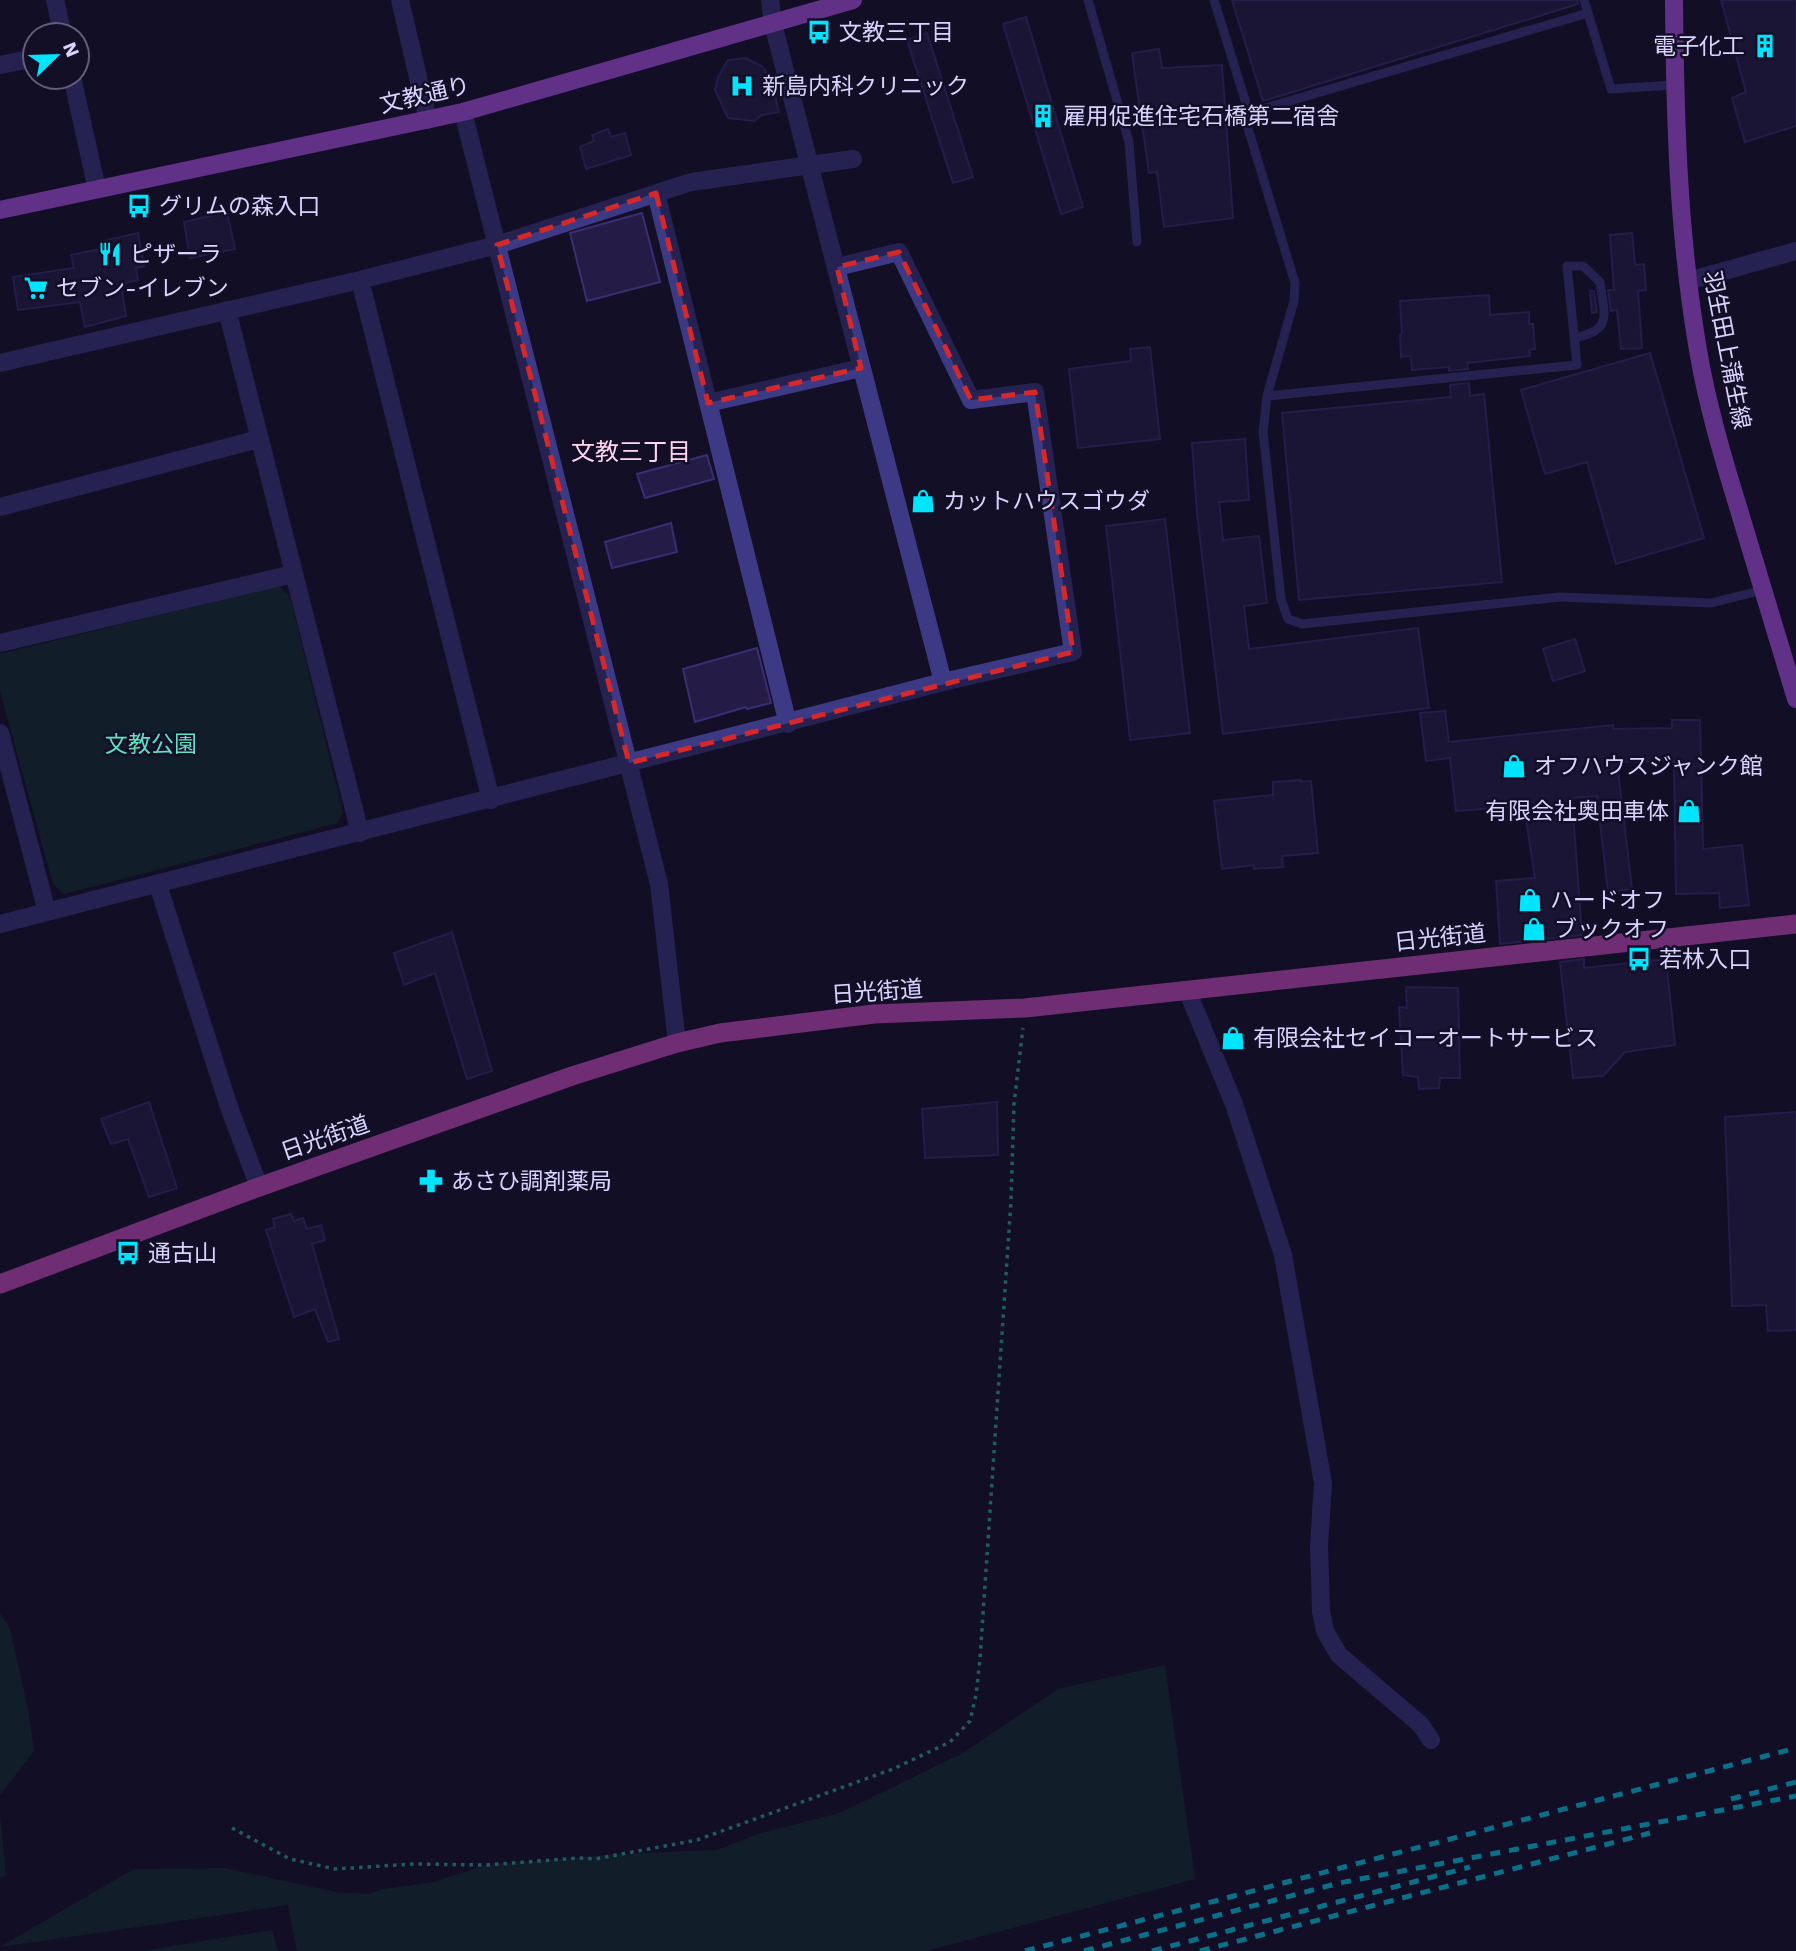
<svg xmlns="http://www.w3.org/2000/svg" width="1796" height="1951" font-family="'Work Sans','Noto Sans JP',sans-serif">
	<rect width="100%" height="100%" fill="#130f26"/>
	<path fill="#12302f" d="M279 586 290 597 343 812 338 823 64 894 53 884 0 691V654Z
		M0 1613 10 1629 28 1709 34 1751 0 1795Z
		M1165 1665 1195 1879 926 1951H297L288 1905 0 1947 134 1869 225 1868 335 1892 368 1894 384 1889 434 1882 486 1865 622 1854 717 1850 761 1833 840 1813 965 1752 1058 1689Z
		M0 1815 6 1875 0 1878Z
		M272 1930 278 1951H143Z"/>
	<path fill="#241b47" stroke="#3b2d73" stroke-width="2" d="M1232 0H1577L1578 4 1263 101Z
		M1721 0H1796V126L1745 142 1732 98 1746 92Z
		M1026 17 1083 207 1061 214 1003 24Z
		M927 33 973 177 953 183 907 40Z
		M1159 49 1162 68 1222 65 1233 218 1164 227 1157 172 1149 173 1132 53Z
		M746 58 763 67 771 80 779 112 762 115 754 121 728 118 715 90 718 77 728 60Z
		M608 129 611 137 625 133 631 155 586 169 580 147 594 141 592 135Z
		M227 212 235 249 190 258 184 222Z
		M642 213 660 282 587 301 570 233Z
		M138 233 144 266 136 268 138 280 121 284 126 316 85 327 80 302 18 310 13 277 74 268 71 255 105 248 104 241Z
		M1632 233 1635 265 1644 264 1646 290 1638 291 1642 348 1621 349 1617 310 1611 311 1608 290H1614L1610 235Z
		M1590 291H1594L1597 312 1592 313Z
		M1489 295 1490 315 1529 312V324H1533L1535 349 1529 350 1530 356 1467 363 1468 369 1449 371V367L1412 370 1411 356 1401 357 1400 335 1402 334 1400 301Z
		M1150 347 1160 439 1078 448 1069 369 1131 361 1130 349Z
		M1650 353 1704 538 1616 564 1587 462 1545 474 1521 390Z
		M1469 383 1470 396 1484 394 1502 582 1299 600 1282 413 1451 397 1450 385Z
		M1245 439 1249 500 1219 502 1223 540 1259 536 1267 603 1244 606 1249 649 1418 628 1429 708 1223 734 1197 513 1192 443Z
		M707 455 714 479 645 498 637 474Z
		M1165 519 1190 733 1130 740 1106 526Z
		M671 523 677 552 612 568 605 542Z
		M1575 639 1585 671 1553 681 1543 649Z
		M757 648 771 703 747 709 746 707 695 722 683 669Z
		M1445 711 1449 742 1613 725V729L1672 728V720H1700L1703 849 1742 845 1749 905 1720 908 1719 893 1676 894 1674 761 1617 762 1632 889 1608 892 1597 796 1572 798 1582 935 1500 944 1496 881 1535 878 1524 806 1456 811 1450 758 1426 761 1420 713Z
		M1301 780V782L1311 781 1318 853 1282 856 1283 867 1254 869V865L1222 869 1214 801 1273 795V782Z
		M452 932 492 1071 467 1079 435 973 404 985 394 953Z
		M1584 959V968L1666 959 1675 1045 1625 1052 1603 1076 1573 1078 1560 962Z
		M1406 987 1458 988 1460 1078H1440L1439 1088 1419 1089 1418 1077 1403 1075 1399 1007 1407 1008Z
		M149 1102 177 1188 149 1197 128 1139 111 1144 101 1119Z
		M997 1102 998 1155 925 1158 922 1109Z
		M1796 1112V1330L1768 1331 1766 1305 1732 1306 1725 1117Z
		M291 1214 294 1221 303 1218 307 1229 321 1225 325 1240 312 1244 339 1339 328 1342 315 1309 294 1317 266 1230 275 1227 273 1219Z"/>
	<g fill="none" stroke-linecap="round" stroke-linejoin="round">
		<path stroke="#2fb8b0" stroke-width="3.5" stroke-dasharray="3.5 5" stroke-linecap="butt" d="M232 1828 290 1859 335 1869 413 1864 486 1865 578 1858 595 1859 697 1840 893 1769 950 1742 970 1721 976 1695 980 1659 1011 1201 1014 1104 1023 1028"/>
		<path stroke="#3d3a85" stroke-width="9" d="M1088 0 1129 142 1137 242
			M1214 0 1249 113 1247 125 1295 283 1294 301 1267 396 1263 432 1281 599 1288 619 1302 624 1560 597 1711 603 1763 590
			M1584 0 1611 89 1675 85
			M1249 113 1588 13
			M1267 396 1577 365 1567 266H1583L1600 282C1604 315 1614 330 1574 338"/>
		<path stroke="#3d3a85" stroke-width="18" d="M55 0 63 35
			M400 0 428 120
			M770 0 773 24 943 682
			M0 65 35 58
			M72 77 97 189
			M463 112 659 884 677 1043
			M656 193 788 724
			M360 280 491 800
			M227 310 360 833
			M0 363 360 280 497 245 691 182 853 159
			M708 403 861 368
			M0 507 259 439
			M0 643 293 574
			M0 733 47 912
			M158 885 229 1107 259 1187
			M0 924 943 682 1073 652 1035 392 971 400 899 252 837 267
			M1187 990 1234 1104 1283 1255 1323 1483 1319 1546 1321 1611 1325 1631 1339 1655 1421 1725 1431 1740"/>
		<path stroke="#3d3a85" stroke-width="18" d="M1688 281 1796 251"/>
		<path stroke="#c25bff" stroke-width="18" d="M1674 0C1675 117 1678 234 1698 350 1707 404 1723 458 1739 510 1758 573 1777 636 1796 699
			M0 210 463 112 853 0"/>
		<path stroke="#e055d1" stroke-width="19" d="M0 1284 259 1187 572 1076 677 1043 720 1033 874 1014 1025 1008 1796 924"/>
		<path stroke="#00e5ff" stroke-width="5" stroke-dasharray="10 9" stroke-linecap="butt" d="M1731 1799 1796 1782
			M1025 1951 1796 1748
			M1084 1951 1339 1883 1796 1796
			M1152 1951 1470 1867
			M1200 1951 1650 1833"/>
	</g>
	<path d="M0 0H1796V1951H0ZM656 193 708 403 861 368 837 267 899 252 971 400 1035 392 1073 652 629 763 497 245Z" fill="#130f26" fill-opacity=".55" fill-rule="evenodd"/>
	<path fill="none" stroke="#d62828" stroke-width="5" stroke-dasharray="14 9" stroke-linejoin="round" d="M656 193 708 403 861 368 837 267 899 252 971 400 1035 392 1073 652 629 763 497 245Z"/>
	<defs>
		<g id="bus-bare" transform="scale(1.89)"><path d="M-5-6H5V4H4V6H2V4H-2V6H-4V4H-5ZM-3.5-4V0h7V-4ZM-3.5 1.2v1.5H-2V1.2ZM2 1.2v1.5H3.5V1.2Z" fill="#00e5ff" stroke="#130f26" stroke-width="2.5" paint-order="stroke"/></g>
		<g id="building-bare" transform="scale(1.89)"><path d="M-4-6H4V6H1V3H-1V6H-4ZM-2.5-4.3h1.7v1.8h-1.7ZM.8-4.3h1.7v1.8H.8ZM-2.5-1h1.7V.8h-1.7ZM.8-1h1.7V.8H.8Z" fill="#00e5ff" stroke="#130f26" stroke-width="2.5" paint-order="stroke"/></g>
		<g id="hospital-bare" transform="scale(1.89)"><path d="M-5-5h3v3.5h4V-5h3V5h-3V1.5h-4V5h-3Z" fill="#00e5ff" stroke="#130f26" stroke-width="2.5" paint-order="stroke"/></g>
		<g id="restaurant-bare" transform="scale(1.89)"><path d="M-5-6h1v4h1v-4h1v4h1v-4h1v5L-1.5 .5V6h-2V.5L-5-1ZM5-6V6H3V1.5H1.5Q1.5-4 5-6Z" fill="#00e5ff" stroke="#130f26" stroke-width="2.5" paint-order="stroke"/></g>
		<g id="supermarket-bare" transform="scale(1.89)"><path d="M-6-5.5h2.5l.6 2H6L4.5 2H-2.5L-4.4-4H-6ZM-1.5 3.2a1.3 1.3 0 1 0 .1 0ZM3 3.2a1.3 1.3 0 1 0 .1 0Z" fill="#00e5ff" stroke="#130f26" stroke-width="2.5" paint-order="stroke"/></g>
		<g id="shop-bare" transform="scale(1.89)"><path d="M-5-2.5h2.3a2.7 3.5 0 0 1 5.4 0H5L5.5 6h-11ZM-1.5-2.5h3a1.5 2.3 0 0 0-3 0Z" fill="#00e5ff" stroke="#130f26" stroke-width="2.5" paint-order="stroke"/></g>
		<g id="pharmacy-bare" transform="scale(1.89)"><path d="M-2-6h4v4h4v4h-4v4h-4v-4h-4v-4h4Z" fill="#00e5ff" stroke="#130f26" stroke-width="2.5" paint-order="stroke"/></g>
	</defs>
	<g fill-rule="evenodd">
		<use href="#bus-bare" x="819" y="32"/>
		<use href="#building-bare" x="1765" y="46"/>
		<use href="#hospital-bare" x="742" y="86"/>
		<use href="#building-bare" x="1043" y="116"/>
		<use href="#bus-bare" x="139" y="206"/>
		<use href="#restaurant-bare" x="110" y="254"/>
		<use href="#supermarket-bare" x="36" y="288"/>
		<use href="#shop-bare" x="923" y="501"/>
		<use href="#shop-bare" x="1514" y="766"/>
		<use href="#shop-bare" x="1689" y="811"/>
		<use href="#shop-bare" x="1530" y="900"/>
		<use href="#shop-bare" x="1534" y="929"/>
		<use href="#bus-bare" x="1639" y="959"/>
		<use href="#shop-bare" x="1233" y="1038"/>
		<use href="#pharmacy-bare" x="431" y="1181"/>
		<use href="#bus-bare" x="128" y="1253"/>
	</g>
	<g text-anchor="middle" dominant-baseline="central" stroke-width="5" stroke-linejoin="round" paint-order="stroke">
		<g font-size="23" fill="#d9d4ff" stroke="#130f26" text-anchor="start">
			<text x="839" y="32">文教三丁目</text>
			<text x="1745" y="46" text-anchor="end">電子化工</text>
			<text x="762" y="86">新島内科クリニック</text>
			<text x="1063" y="116">雇用促進住宅石橋第二宿舎</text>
			<text x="159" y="206">グリムの森入口</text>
			<text x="130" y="254">ピザーラ</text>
			<text x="56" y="288">セブン-イレブン</text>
			<text x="943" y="501">カットハウスゴウダ</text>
			<text x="1534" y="766">オフハウスジャンク館</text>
			<text x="1669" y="811" text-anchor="end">有限会社奥田車体</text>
			<text x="1550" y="900">ハードオフ</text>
			<text x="1554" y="929">ブックオフ</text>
			<text x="1659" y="959">若林入口</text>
			<text x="1253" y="1038">有限会社セイコーオートサービス</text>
			<text x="451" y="1181">あさひ調剤薬局</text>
			<text x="148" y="1253">通古山</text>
		</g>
		<g font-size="23" fill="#d9d4ff" stroke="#130f26">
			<text transform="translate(425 95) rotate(-13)">文教通り</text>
			<text transform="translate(1727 350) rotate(79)">羽生田上蒲生線</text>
			<text transform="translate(1440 938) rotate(-6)">日光街道</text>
			<text transform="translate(877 992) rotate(-4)">日光街道</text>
			<text transform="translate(325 1138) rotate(-19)">日光街道</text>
		</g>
		<g font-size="23" fill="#5fe0c0" stroke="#130f26">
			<text x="151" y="744">文教公園</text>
		</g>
		<g font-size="24" fill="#ffd6f0" stroke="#130f26">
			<text x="631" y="452">文教三丁目</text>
		</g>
	</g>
	<g transform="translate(56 56) rotate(67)"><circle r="33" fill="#130f26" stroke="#625e7d" stroke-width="2"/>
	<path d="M0-5L12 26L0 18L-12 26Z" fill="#00e5ff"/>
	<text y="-10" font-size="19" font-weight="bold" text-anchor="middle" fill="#d9d4ff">N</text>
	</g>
</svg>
